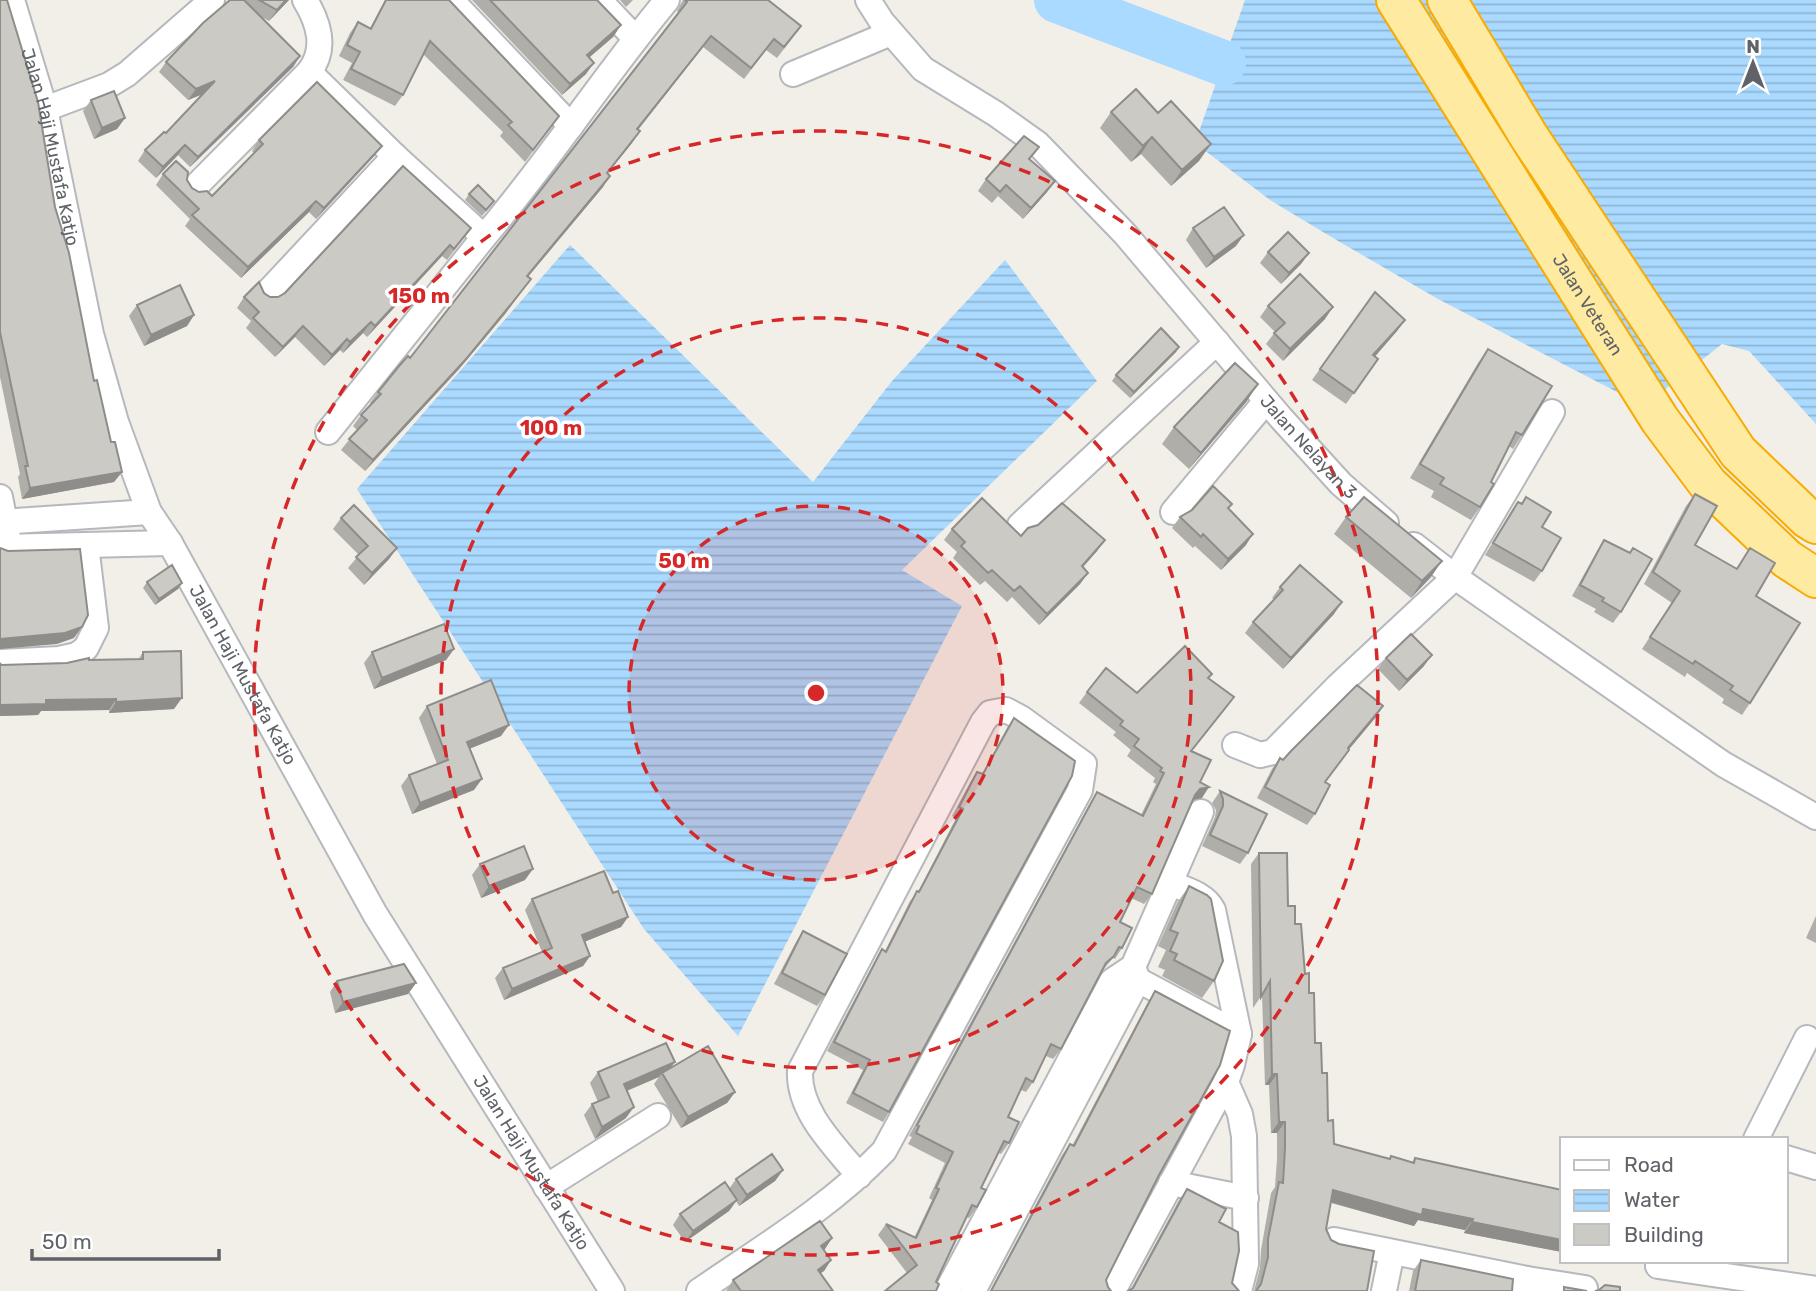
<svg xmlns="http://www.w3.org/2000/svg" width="1816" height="1291" font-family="Rubik,sans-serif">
	<defs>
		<pattern id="water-rules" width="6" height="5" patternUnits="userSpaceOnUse" patternTransform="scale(1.75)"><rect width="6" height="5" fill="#aadaff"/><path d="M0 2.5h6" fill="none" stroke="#8eb4d2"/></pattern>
	</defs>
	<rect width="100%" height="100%" fill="#f1efe8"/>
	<path fill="url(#water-rules)" d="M1245 0H1816V424L1749 351 1722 344 1644 406 1438 299 1333 238 1270 200 1195 143Z
		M570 245 813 482 892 381 1005 260 1097 381 902 570 962 606 738 1036 644 929 357 489Z"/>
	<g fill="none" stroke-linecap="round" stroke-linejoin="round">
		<path stroke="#aadaff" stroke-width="46" d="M1057 0 1223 63"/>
		<g stroke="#b5b8bc" stroke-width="28">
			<g id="minor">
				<path id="s1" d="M12 0 45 109 91 334 116 422 149 512 170 543 375 914 612 1291"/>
				<path d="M305 0C319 23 327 49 309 72L395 156 484 237C549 161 603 77 667 0"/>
				<path d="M451 0 571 126"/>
				<path d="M599 0 635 38"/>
				<path id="s2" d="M868 0 882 22 923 69 996 114 1038 144 1125 234 1281 418 1341 484 1386 523"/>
				<path d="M793 74 891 33"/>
				<path d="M45 109 109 85 127 74 212 0"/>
				<path d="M194 188 309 72"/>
				<path d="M267 293 395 156"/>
				<path d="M328 432 484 237"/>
				<path d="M0 497 8 538"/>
				<path d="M1173 512 1266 401"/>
				<path d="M0 522 149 512"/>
				<path d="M1020 525 1217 342"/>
				<path d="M1414 545 1455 577 1723 764 1816 817"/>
				<path d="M0 547 170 543"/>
				<path d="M0 662 59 659 77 655 86 648 96 628 86 545"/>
				<path d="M1235 745 1260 755 1273 752 1338 686 1455 577 1552 412"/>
				<path d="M1170 883 1201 812"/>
				<path d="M1124 981 1138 980 1239 1034"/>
				<path d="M1226 1082 1240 1114 1244 1136 1246 1264 1239 1291"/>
				<path d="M1756 1139 1807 1038"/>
				<path d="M1786 1158 1816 1167"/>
				<path d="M1171 1183 1246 1198"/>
				<path d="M546 1187 658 1116"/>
				<path d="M1334 1240 1527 1279 1525 1291"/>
				<path d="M1658 1266 1816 1289"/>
				<path d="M1527 1279 1585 1288"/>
				<path d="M699 1291C763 1247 830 1207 884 1151L1080 790 1084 764 1021 718 1006 710 990 713 983 722 800 1071C798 1112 835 1146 859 1176"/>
				<path d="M947 1291 1112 981 1133 967 1170 883C1186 890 1205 894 1213 910L1239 1034 1232 1065 1226 1082 1113 1291"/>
				<path d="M973 1291 1138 980 1133 967"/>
				<path d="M1384 1291 1392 1252"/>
			</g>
		</g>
		<g stroke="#f9ab00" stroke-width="42">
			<g id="trunk">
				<path id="s3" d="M1396 0 1660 420 1708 484 1787 559 1816 578"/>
				<path d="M1447 0 1528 135 1738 452 1808 519 1816 524"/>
			</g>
		</g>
		<use href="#minor" stroke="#fff" stroke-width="24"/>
		<use href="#trunk" stroke="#feeaa1" stroke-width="38"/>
	</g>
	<path fill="#afaea9" d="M0 0 55 207 94 381 111 442 122 472 114 482 22 499 18 477 20 474 0 377Z
		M229 0H289L269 21 260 16 300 56 293 67 190 167 178 155 156 178 138 161 145 150 166 133 203 94 188 100 159 72 166 62Z
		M385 0H449L551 127 525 162 500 136 503 132 423 54 403 95 395 106 343 80 352 63 339 56 350 33 358 22 370 28Z
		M472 0H597L621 25 613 37 590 57 586 74 562 95Z
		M620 0H633L626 7Z
		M683 0H768L793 37 777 58 766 50 744 79 703 47 638 130 632 143 607 173 603 187 528 277 531 279 505 314 459 369 365 471 341 450 357 430 353 426 361 415 371 404 370 403 378 392 410 358 678 12 677 11Z
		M91 100 125 118 117 129 94 139 83 111Z
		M1111 112 1199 161 1171 186 1141 154 1131 162 1100 128Z
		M259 140 382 146 374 156 316 219 309 212 241 278 185 226 190 219 156 185 163 174 199 192 212 196 254 153 252 151Z
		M1030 160 1047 192 1023 219 998 196 992 203 978 191 986 179Z
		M469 194 494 201 482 216 465 200Z
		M471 228 447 260 442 256 367 337 363 333 343 353 340 350 324 366 295 337 275 357 246 328 251 321 237 308 244 297 264 293 270 297H278Z
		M1193 228 1236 246 1206 268 1186 240Z
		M1268 252 1309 253 1301 264 1281 284 1260 263Z
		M1375 292 1405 320 1397 331 1375 356 1378 359 1346 404 1312 380Z
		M137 305 194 315 187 326 144 346 129 316Z
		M1268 306 1325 319 1283 361 1266 344 1275 332 1260 317Z
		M1179 347 1176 352 1130 398 1112 381 1116 375Z
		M1488 349 1522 435 1513 449 1509 446 1491 482 1480 507 1471 520 1431 497 1434 491 1410 478 1478 363Z
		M1247 401 1189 469 1162 444 1174 427Z
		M1695 494V545L1736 569 1750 548 1756 596 1750 703 1742 715 1722 703 1724 699 1687 673 1685 677 1642 649 1672 603 1644 584 1686 506Z
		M1518 502 1542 527V571L1534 582 1485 555Z
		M1228 509 1246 545 1221 570 1195 546 1193 548 1172 528 1180 517Z
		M1346 517 1431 577 1411 598 1334 534Z
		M341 518 397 548 389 559 364 585 348 568 359 555 333 529Z
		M952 529 1021 536 1097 551 1083 567 1088 573 1080 584 1039 625 1012 597 1007 602 985 581 980 585 953 558 957 552 944 540Z
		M1604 540 1621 612 1613 623 1594 612 1596 609 1572 596 1597 551Z
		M147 582 182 583 178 589 155 605 143 588Z
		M1280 587 1334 614 1283 669 1245 633 1253 622 1274 599 1272 598Z
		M454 649 446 660 374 689 364 663 372 652Z
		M143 652 174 709 109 713V710L41 711 38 715 0 716V663L1 665 67 663 89 660H138Z
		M1386 658 1424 666 1399 691 1378 669Z
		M1209 678 1234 697 1192 751 1200 782 1202 798 1193 800 1152 894 1144 904 1131 898 1120 922 1122 948 1115 959 1113 958 1102 971 1061 1049 1053 1059 1046 1056 1033 1082 1026 1092 1021 1090 1008 1117 1009 1143 1001 1154 999 1153 981 1188 977 1207 969 1218 966 1217 936 1282 907 1273 878 1235 886 1224 914 1238 932 1200 929 1198 945 1163 908 1144 912 1137 909 1136 1090 803 1097 792 1141 815 1156 784 1153 782 1155 778 1127 756 1131 750 1113 735 1116 732 1079 703 1087 692 1137 693Z
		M427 706 501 736 469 749 474 790 412 814 401 786 409 775 437 764 419 718Z
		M1383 706 1376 717 1349 749 1325 782 1315 814 1307 825 1257 798 1272 769 1280 758 1283 760Z
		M1014 718 889 1112 883 1122 846 1103 863 1070 827 1051 876 959 882 949 885 951 910 901 918 892 956 818 952 816 971 781 977 772 982 774 1007 728Z
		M1220 791 1248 853 1240 864 1202 846 1215 817 1216 810 1212 803Z
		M1259 853 1288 906 1295 924 1309 993 1315 1043 1322 1073 1328 1121 1334 1144 1389 1159 1391 1156 1412 1162 1415 1158 1562 1190V1252L1464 1233 1465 1230 1418 1220 1414 1226 1331 1203 1326 1229 1331 1240 1367 1291H1254L1260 1268 1261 1250 1271 1193 1275 1187 1277 1159V1133H1271L1269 1085H1265L1262 995 1253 1008 1251 864Z
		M480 864 525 880 481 898 472 875Z
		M1189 886 1214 981 1202 998 1162 976 1165 970 1158 967 1166 950 1158 946 1177 903Z
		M613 893 628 917 621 927 584 942 590 956 583 966 504 1000 495 978 503 968 542 952 525 910 532 899Z
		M1816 916V943L1806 938Z
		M803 931 825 995 817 1006 774 984 796 942Z
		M337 981 416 983 408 994 335 1013 330 992Z
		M1155 991 1159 1175 1106 1280 1108 1287 1111 1291H990L1062 1155 1070 1144 1072 1146 1148 1002Z
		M671 1068 735 1092 727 1103 681 1128 654 1084 659 1077 627 1091 626 1118 595 1139 584 1115 592 1104 598 1102 590 1083 598 1072Z
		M783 1170 775 1181 739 1206 736 1201 729 1211 685 1242 673 1225 680 1214 729 1189 736 1179Z
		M1187 1189 1219 1222 1232 1283 1131 1289 1179 1200Z
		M832 1238 824 1250 831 1260 824 1271 820 1273 833 1291H726L733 1280Z
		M1421 1260 1512 1291H1409L1413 1271Z"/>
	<path fill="#8f8d8a" d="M286 0H289L269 21 277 10Z
		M621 25 613 37 579 66 587 55Z
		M711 36 703 47 629 141 637 129Z
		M300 56 293 67 190 167 198 157Z
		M594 63 586 74 562 95 570 84Z
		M215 81 208 92 188 100 196 89Z
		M125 118 117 129 94 139 102 128Z
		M640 131 632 143 599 184 607 173Z
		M1152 137 1141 154 1131 162 1143 146Z
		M1211 144 1199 161 1171 186 1182 170Z
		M185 145 178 155 156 178 163 167Z
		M382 146 374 156 316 219 324 208Z
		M610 176 603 187 519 287 527 276Z
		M1055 181 1047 192 1023 219 1031 208Z
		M316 201 309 212 241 278 248 267Z
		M1244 235 1236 246 1206 268 1214 257Z
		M450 245 442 256 367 337 375 326Z
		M1309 253 1301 264 1281 284 1289 273Z
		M531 279 505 314 459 369 365 471 373 460Z
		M1333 307 1325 319 1283 361 1290 349Z
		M194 315 187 326 144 346 151 335Z
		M1405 320 1397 331 1366 367 1373 355Z
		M371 322 363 333 343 353 350 342Z
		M303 326 295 337 275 357 283 347Z
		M347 339 340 350 324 366 332 355Z
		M1179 347 1176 352 1130 398 1134 392Z
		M1258 384 1247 401 1189 469 1201 453Z
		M122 472 114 482 22 499 30 488Z
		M1253 534 1246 545 1221 570 1228 559Z
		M1105 540 1097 551 1074 577 1082 566Z
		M397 548 389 559 364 585 372 573Z
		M1442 561 1431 577 1411 598 1422 581Z
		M1088 573 1080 584 1039 625 1047 614Z
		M182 583 178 589 155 605 159 599Z
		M1342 602 1334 614 1283 669 1291 658Z
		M82 627 74 638 57 644 0 649V639Z
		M454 649 446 660 374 689 382 678Z
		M1432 655 1424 666 1399 691 1407 680Z
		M1234 697 1226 708 1184 761 1191 751Z
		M182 698 174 709 109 713 116 702Z
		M116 699 109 710 41 711 38 715 0 716V705L46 700Z
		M1383 706 1376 717 1340 760 1348 748Z
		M509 725 501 736 459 753 467 742Z
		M482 779 474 790 412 814 420 803Z
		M1209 787 1202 798 1193 800 1187 806 1200 789Z
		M533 869 525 880 481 898 489 886Z
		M628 917 621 927 574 946 582 935Z
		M590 956 583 966 504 1000 512 989Z
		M416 983 408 994 335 1013 343 1002Z
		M675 1062 667 1073H662L659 1077 616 1095 624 1084Z
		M1272 1074H1277L1269 1085H1265Z
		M735 1092 727 1103 681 1128 688 1117Z
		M634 1107 626 1118 595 1139 602 1127Z
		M1279 1122H1285L1277 1133H1271Z
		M783 1170 775 1181 739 1206 747 1195Z
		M1333 1190 1473 1219 1465 1230 1418 1220 1414 1226 1326 1201Z
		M737 1200 729 1211 685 1242 693 1231Z
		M1472 1222 1562 1240V1252L1464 1233Z
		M832 1238 825 1249 814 1257 821 1246Z
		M831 1260 824 1271 811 1280 818 1270Z"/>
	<path fill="#cccac5" stroke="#8f8d8a" stroke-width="2" d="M0 0H7L38 102 55 207 69 253 94 381 97 380 111 442H115L122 472 30 488 25 466H28L0 332Z
		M230 0H244L300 56 198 157 185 145 163 167 145 150 164 132 166 133 215 81 196 89 166 62 203 23Z
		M259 0H286L277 10Z
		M386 0H449L559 116 533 150 508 125 512 122 430 41 403 95 351 69 360 52 347 45 358 22 371 29Z
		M490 0H597L621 25 587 55 594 63 570 84Z
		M685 0H768L801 26 784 47 774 39 751 68 711 36 637 129 640 131 607 173 610 176 527 276 531 279 512 303 467 358 373 460 349 439 367 420 361 415 381 394 378 392 399 366 408 356 410 358 428 335 687 2Z
		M317 82 382 146 324 208 316 201 248 267 192 215 199 209 163 174 176 161 188 172 187 180 192 188 199 192 207 191 212 196 263 144 259 140Z
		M1136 89 1158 113 1171 101 1211 144 1182 170 1152 137 1143 146 1111 112Z
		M114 91 125 118 102 128 91 100Z
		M1024 136 1039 147 1029 159 1055 181 1031 208 1006 185 1000 192 986 179Z
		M403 166 471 228 454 249 450 245 375 326 371 322 350 342 347 339 332 355 303 326 283 347 253 318 259 312 244 297 259 282 264 293 270 297H278L285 293Z
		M478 185 494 201 486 210 469 194Z
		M1224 207 1244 235 1214 257 1193 228Z
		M1288 232 1309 253 1289 273 1268 252Z
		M1300 274 1333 307 1290 349 1274 333 1285 323 1268 306Z
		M180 285 194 315 151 335 137 305Z
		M1375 292 1405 320 1373 355 1378 359 1354 393 1320 369Z
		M1161 328 1179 347 1134 392 1116 375Z
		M1488 349 1552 386 1522 435 1516 432 1491 482 1494 484 1480 507 1440 484 1444 478 1420 464Z
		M1235 363 1258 384 1201 453 1174 427Z
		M1213 486 1232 504 1228 508 1253 534 1228 559 1203 534 1201 537 1180 517 1192 510Z
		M1695 494 1717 506 1695 545 1737 569 1750 548 1775 563 1756 596 1800 623 1750 703 1730 690 1733 686 1695 661 1693 664 1650 637 1680 591 1653 572Z
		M1364 497 1442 561 1422 581 1346 517Z
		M1526 497 1551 512 1542 527 1561 538 1542 571 1493 543 1518 502 1522 504Z
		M982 498 1021 536 1028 528 1038 525 1062 503 1105 540 1082 566 1088 573 1047 614 1020 586 1014 591 992 570 988 573 961 546 965 542 952 529Z
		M354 505 397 548 372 573 356 557 368 546 341 518Z
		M1604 540 1630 553 1633 548 1652 559 1621 612 1602 601 1604 598 1580 585Z
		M0 548 8 551 80 549 88 615 82 627 65 633 0 639Z
		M172 565 182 583 159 599 147 582Z
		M1300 565 1342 602 1291 658 1253 622 1283 590 1280 587Z
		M444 624 454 649 382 678 372 652Z
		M1411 634 1432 655 1407 680 1386 658Z
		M1185 646 1212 674 1208 678 1234 697 1191 751 1211 760 1200 782 1209 787 1200 789 1195 795 1152 894 1137 887 1120 922 1132 928 1122 948 1119 947 1114 956 1106 963 1061 1049 1051 1044 1033 1082 1026 1078 1008 1117 1019 1122 1009 1143 1004 1141 981 1188 986 1190 977 1207 972 1205 936 1282 939 1284 936 1291H885L917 1265 886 1224 916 1238 939 1189 936 1188 953 1152 916 1133 919 1126 917 1125 1097 792 1143 816 1164 773 1160 771 1162 768 1134 746 1139 739 1120 725 1123 721 1087 692 1106 668 1137 693Z
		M181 651 182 698 116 702V699L46 700V704L0 705V663L1 665 67 663 89 658V660L143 659V652Z
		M491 680 509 725 467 742 482 779 420 803 409 775 448 760 427 706Z
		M1357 685 1383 706 1348 748 1349 750 1325 782 1330 785 1315 814 1265 787 1280 758 1283 760 1291 751Z
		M1014 718 1075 761 1072 776 889 1112 853 1093 870 1060 834 1042 882 949 886 952 917 891 919 892 963 809 959 807 977 772 983 774Z
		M1220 791 1267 814 1248 853 1210 835 1223 806V799Z
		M524 846 533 869 489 886 480 864Z
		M1259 853H1287L1288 906H1295V924H1301L1305 974 1309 973V993H1314L1315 1043H1321L1322 1073H1327L1328 1121 1333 1120 1334 1144 1390 1159 1391 1156 1414 1163 1415 1158 1562 1190V1240L1472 1222 1473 1219 1423 1209 1422 1215 1333 1190 1326 1229 1331 1240 1339 1244 1374 1251 1367 1291H1256L1261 1284 1268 1257V1239L1279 1182 1283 1183 1285 1148V1122H1279L1277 1074H1272L1270 981 1261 997Z
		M604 871 613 893 618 891 628 917 582 935 590 956 512 989 503 968 552 948 532 899Z
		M1189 886 1207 895 1211 899 1223 961 1214 981 1174 960 1177 954 1170 951 1178 933 1170 930Z
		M803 931 847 954 825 995 782 973Z
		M404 964 416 983 343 1002 337 981Z
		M1155 991 1230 1031 1220 1065 1159 1175 1106 1280 1108 1287 1111 1291H991L1070 1144 1074 1146Z
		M666 1043 675 1062 624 1084 634 1107 602 1127 592 1104 609 1097 598 1072Z
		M708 1046 735 1092 688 1117 662 1073Z
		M772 1154 783 1170 747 1195 736 1179Z
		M725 1182 737 1200 693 1231 680 1214Z
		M1187 1189 1226 1209 1219 1222 1238 1232 1239 1251 1232 1283 1239 1291H1128L1133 1288Z
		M820 1221 832 1238 821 1246 831 1260 818 1270 833 1291H741L733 1280Z
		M1421 1260 1513 1279 1512 1291H1415Z
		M1605 1285 1620 1287V1291H1595L1599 1290Z
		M1564 1287 1587 1291H1564Z"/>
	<circle cx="816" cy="693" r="187" fill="#d62828" fill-opacity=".12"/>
	<g fill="none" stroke="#d62828" stroke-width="3.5" stroke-dasharray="12 9">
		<circle cx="816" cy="693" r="187"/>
		<circle cx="816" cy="693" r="375"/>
		<circle cx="816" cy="693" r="562"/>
	</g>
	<g text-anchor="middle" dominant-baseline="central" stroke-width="7" stroke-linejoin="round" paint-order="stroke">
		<g font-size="18" fill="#5f6368" stroke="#fff">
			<text stroke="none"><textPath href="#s1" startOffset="152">Jalan Haji Mustafa Katjo</textPath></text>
			<text stroke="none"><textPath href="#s3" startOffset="360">Jalan Veteran</textPath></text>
			<text stroke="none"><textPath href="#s2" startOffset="632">Jalan Nelayan 3</textPath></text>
			<text stroke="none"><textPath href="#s1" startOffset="719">Jalan Haji Mustafa Katjo</textPath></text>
			<text stroke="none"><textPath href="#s1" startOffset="1286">Jalan Haji Mustafa Katjo</textPath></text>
		</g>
	</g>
	<circle cx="816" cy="693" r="10" fill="#d62828" stroke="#fff" stroke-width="3.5"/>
	<g font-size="21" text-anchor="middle" font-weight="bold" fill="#d62828" stroke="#fff" stroke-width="7" stroke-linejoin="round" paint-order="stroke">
		<text x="419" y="303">150 m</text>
		<text x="551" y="435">100 m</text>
		<text x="684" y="568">50 m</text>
	</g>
	<rect x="1560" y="1137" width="228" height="126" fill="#ffffff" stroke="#bfc1c3" stroke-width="2"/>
	<rect x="1574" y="1160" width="35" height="10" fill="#ffffff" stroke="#bfc1c3" stroke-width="2"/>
	<text x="1624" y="1172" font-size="21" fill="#5f6368">Road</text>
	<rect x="1574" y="1190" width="35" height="21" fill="url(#water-rules)" stroke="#bfc1c3" stroke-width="2"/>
	<text x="1624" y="1207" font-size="21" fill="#5f6368">Water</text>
	<rect x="1574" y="1224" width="35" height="21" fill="#cccac5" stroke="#bfc1c3" stroke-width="2"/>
	<text x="1624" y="1242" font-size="21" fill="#5f6368">Building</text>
	<g transform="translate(1753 63)" stroke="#ffffff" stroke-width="5" paint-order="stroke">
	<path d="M0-5L12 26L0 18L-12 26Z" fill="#5f6368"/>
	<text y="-10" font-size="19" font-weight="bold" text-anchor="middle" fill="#5f6368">N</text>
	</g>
	<path d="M32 1249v10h187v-10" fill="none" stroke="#5f6368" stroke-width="3.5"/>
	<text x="42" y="1249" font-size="21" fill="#5f6368" stroke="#ffffff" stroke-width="5" paint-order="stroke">50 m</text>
</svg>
